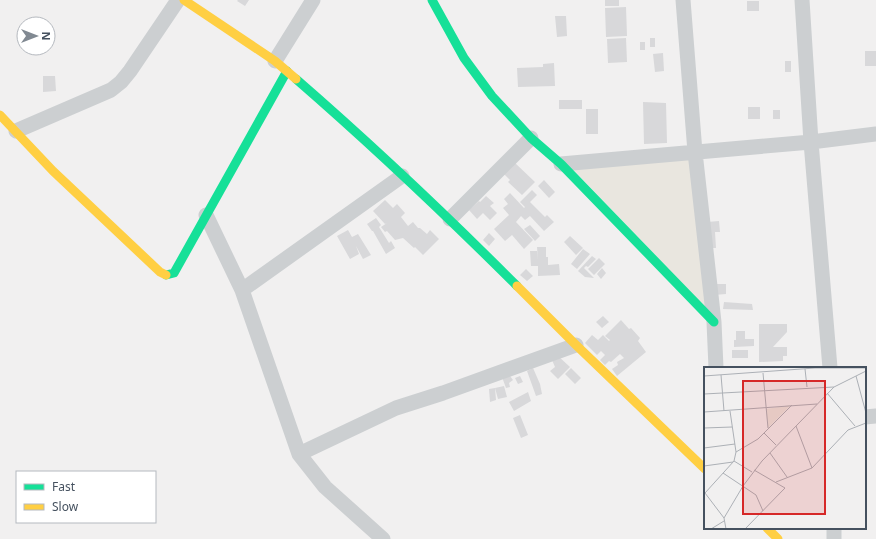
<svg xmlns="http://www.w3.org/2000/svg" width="876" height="539" font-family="'Noto Sans',sans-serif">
	<rect width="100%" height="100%" fill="#f1f0f0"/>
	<path fill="#e9e6df" d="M692 152 714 316 567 163Z"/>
	<path fill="#d8d8da" d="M238 0H249L245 6 237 1Z
		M605 0H619V6H605Z
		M747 1H759V11H747Z
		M626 7 627 36 606 37 605 8Z
		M555 16H566L567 36 557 37Z
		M626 38 627 62 608 63 607 39Z
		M650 38H655V47H650Z
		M640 42H645V50H640Z
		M865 51H876V66H865Z
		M663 53 664 71 655 72 653 54Z
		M785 61H791V72H785Z
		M554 63 555 86 518 87 517 68 543 67V64Z
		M43 76H55L56 91 43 92Z
		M559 100H582V109H559Z
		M643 102 666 103 667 143 644 144Z
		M748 107H760V119H748Z
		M586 109H598V134H586Z
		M773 110H780V119H773Z
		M514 162 535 182 522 195 508 182 510 180 503 173Z
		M544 180 555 192 549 198 538 186Z
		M532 190 537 195 530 202 545 217 547 215 554 222 544 231 530 216 525 220 521 216 516 222 533 240 524 249 512 235 505 241 494 229 509 215 503 208 508 204 504 199 510 193 524 208 525 207 520 202Z
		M486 196 494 203 490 206 497 213 490 220 483 213 477 219 469 210 479 201 480 202Z
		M385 200 393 208 397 204 405 213 401 217 408 226 413 222 418 228H420L427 234 430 230 439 239 423 255 415 247 414 248 403 238 395 240 387 231 385 232 381 227 387 223 385 224 373 211Z
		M376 218 381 225 379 227 389 243 391 241 395 248 386 254 373 231H372L367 224Z
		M719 221 720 232H715L716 248H709L707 222Z
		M530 225 540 236 535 241 524 229Z
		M348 230 352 237 358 234 371 255 363 259 356 246 359 254 350 259 337 236Z
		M489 233 495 239 489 246 483 240Z
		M570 236 583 248 576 255 564 242Z
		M537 247H546V257H548V265L559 264 560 275 538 276V266H531L530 251H537L538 260Z
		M583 249 590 254 577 269 571 264Z
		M592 256 596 259 588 267 586 266 584 268 594 278 585 277 578 271Z
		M599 258 605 264 594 275 588 269Z
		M602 268 606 273 601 279 597 274Z
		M526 269 533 276 527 281 520 275Z
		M713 284H726V294L714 295Z
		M724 302 752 304 753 310 723 309Z
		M603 316 609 322 602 328 596 322Z
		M621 320 629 329 631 328 640 338 638 341 646 352 617 376 612 369 618 365 617 362 624 358 620 354 611 362 609 361 605 365 600 360 605 355 601 351 597 355 585 343 592 335 598 340 603 335 609 341 610 340 605 336Z
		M759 324H787V332L773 347H787V356H783V361L759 362Z
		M736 331H745V339H754V346L734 347V340H736Z
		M732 350H748V358H732Z
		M557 355 570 367 558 379 550 371 555 367 552 360Z
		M533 368 540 384 542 394 536 396 527 371Z
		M571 368 581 378 575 384 565 374Z
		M510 376 513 380 509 383 510 387 506 388 502 377Z
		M520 376 523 382 518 384 515 378Z
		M504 386 507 397 498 399 495 388Z
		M495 388 496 400 490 402 489 389Z
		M528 392 531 401 514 411 509 402Z
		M520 415 528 435 521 438 513 418Z"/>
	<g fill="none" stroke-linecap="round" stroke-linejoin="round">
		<path stroke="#cccfd1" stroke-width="15" d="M683 0 695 152 714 322 716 368
			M802 0 811 142 830 368
			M275 61 313 0
			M16 131 111 90 121 82 130 71 178 0
			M561 164 811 142 876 134
			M206 215 242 290 299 454 325 487 383 539
			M450 219 531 138
			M242 290 402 176
			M865 417 876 416
			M299 454 396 408 443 393 576 345
			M834 528V539"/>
		<path stroke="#16e098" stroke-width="9" d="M432 0 464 58 492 96 531 138 561 164 714 322
			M296 79C372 145 446 215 517 286
			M166 275 174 273 287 71"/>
		<path stroke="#ffcf43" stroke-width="9" d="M184 0 275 61 296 79
			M0 115 53 171 160 272 166 275
			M517 286 576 345 705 469
			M767 528 778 539"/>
	</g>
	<g transform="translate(704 367)">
		<rect width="162" height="162" fill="#f1f0f0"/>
		<path d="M87 38 64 61 62 42Z" fill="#e9e6df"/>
		<path fill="none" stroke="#acb0b6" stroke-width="1" d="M101 2 103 20M59 6 64 61M17 8 20 44M0 9 111 1H162M152 9 162 46M123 26 151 59M0 27 130 20M0 45 113 37M92 59 108 101M0 61 28 60M60 66 72 78M0 81 31 77M32 85 54 72 88 38M66 86 83 110M30 94 48 105M0 99 29 95M19 106 52 128 59 144M72 115 108 101 144 63 162 56M1 126 30 94 32 85 26 44M1 126 20 151M7 162 20 154M22 162 20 151 39 119 58 94 130 20 162 4M41 162 81 121 50 103"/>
		<path fill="#d62828" fill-opacity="0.15" stroke="#d62828" stroke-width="2" d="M39 14H121V147H39Z"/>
		<rect width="162" height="162" fill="none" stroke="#45515f" stroke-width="2"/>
	</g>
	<rect x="16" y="471" width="140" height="52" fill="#ffffff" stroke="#b5b9bf"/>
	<rect x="24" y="484" width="20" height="6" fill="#16e098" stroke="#b5b9bf"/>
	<text x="52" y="491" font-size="12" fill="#45515f">Fast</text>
	<rect x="24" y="504" width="20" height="6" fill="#ffcf43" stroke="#b5b9bf"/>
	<text x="52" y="511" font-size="12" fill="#45515f">Slow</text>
	<g transform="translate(36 36) rotate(90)"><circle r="19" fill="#ffffff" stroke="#b5b9bf"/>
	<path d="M0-3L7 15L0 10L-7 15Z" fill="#818992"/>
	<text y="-6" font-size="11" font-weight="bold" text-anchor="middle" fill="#45515f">N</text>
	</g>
</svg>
